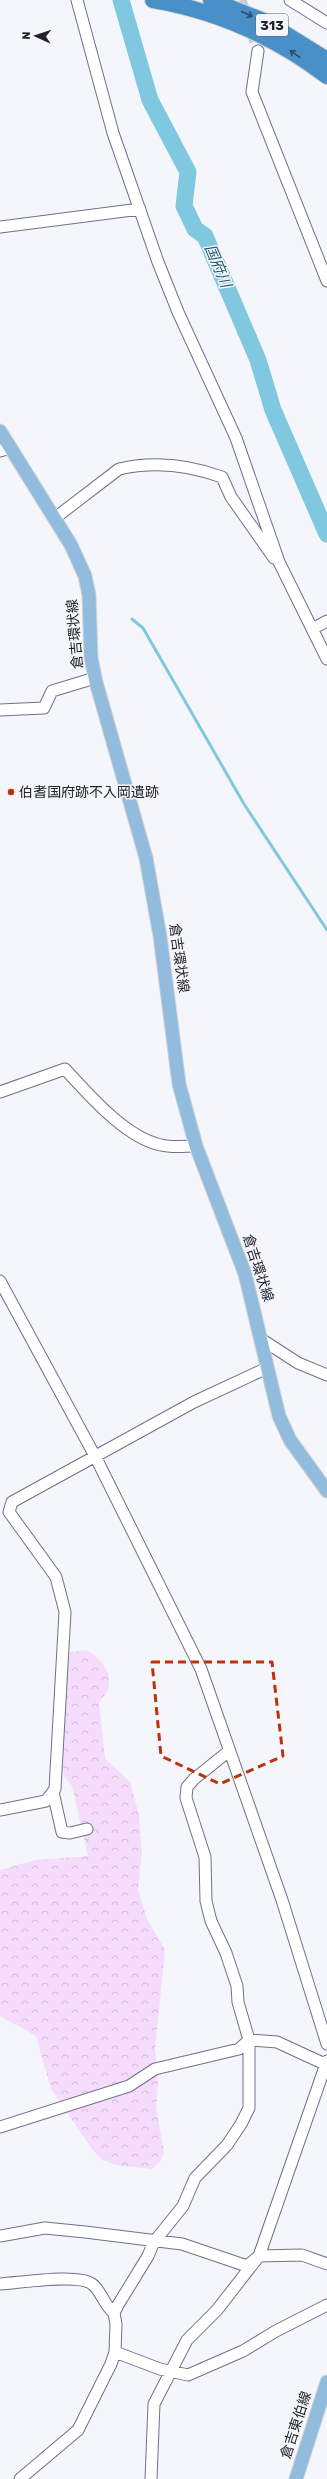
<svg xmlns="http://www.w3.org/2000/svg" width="327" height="2479" font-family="Rubik,'Noto Sans JP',sans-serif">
	<defs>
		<pattern id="forest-crowns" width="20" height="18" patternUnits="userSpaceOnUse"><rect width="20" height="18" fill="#f5dbfc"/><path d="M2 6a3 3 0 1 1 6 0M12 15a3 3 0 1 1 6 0" fill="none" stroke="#d2bcd8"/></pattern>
	</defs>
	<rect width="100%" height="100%" fill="#f5f6fb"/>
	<path fill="url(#forest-crowns)" d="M87 1650C100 1658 111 1670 109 1686 108 1692 102 1698 99 1703L105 1759 130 1782 139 1815 142 1851 138 1890 147 1919 165 1950 155 2049 158 2086 156 2108 164 2152 160 2162 152 2169 116 2165 102 2160 92 2149 51 2089 36 2036 0 2016V1870L36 1860 88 1856 72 1786 64 1776 58 1721 63 1653Z"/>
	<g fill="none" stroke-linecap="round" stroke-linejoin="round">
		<path stroke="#80c8df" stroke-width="3" d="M132 619 143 628 244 804 327 930"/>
		<path stroke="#80c8df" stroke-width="17" d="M121 0 150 100 188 172 184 206 195 229 205 236 258 360 273 410 327 534"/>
		<path stroke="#cbccd2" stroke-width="11" stroke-dasharray="11 5.5" stroke-linecap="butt" d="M241 0 258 51"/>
		<g stroke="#6d7386" stroke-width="13">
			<path id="minor" d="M77 0 113 133 158 262 178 312 236 438 279 562 327 659
				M290 0 327 23
				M258 51 252 92 327 281
				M0 227 140 209
				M0 451 10 448
				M55 518 119 469C153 461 189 465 222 477L231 497 274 558
				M312 629 327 621
				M0 710 44 708 52 691 95 678
				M0 1092 65 1069C89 1095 126 1138 161 1145 172 1148 185 1146 196 1146
				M0 1281 96 1458 201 1669 282 1900 327 2044
				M261 1339 298 1363 327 1375
				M53 1792 62 1832 70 1833 87 1829
				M0 1810 46 1801 55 1789 65 1612 56 1577 9 1512 12 1502 194 1402 267 1368
				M0 2127 129 2086 155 2069 239 2049 249 2040 277 2042 327 2065
				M0 2236 45 2228 85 2232 182 2244 247 2266 259 2256 302 2255 327 2264
				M0 2284C19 2283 79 2273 92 2284 101 2290 103 2304 114 2313
				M115 2352 160 2369 188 2375 243 2351 276 2331 327 2305
				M20 2479 78 2430 111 2364 115 2352 116 2324 114 2313 118 2305 148 2256 154 2242 183 2206 195 2178 227 2145 241 2124 249 2108V2040L238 2002 237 1986 226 1953 211 1921 206 1901 205 1857 186 1798 187 1787 194 1779 229 1751
				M151 2479 154 2404 187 2340 217 2310 259 2256 327 2061"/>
		</g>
		<g stroke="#d3d3d5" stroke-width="15">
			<path id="major" d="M0 431 71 545 85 576 89 595 91 658 96 682 146 858 160 936 179 1084 196 1146 245 1274 279 1416 290 1440 327 1491
				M296 2479 327 2382"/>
		</g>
		<g stroke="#d3d3d5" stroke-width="18">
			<path id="highway" d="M153 0C218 11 274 36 327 76
				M211 0 266 22 327 60"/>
		</g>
		<use href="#minor" stroke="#fff" stroke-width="11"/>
		<use href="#major" stroke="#92bcde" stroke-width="13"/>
		<use href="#highway" stroke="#4a90c8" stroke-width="16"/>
	</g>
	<defs><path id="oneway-shaft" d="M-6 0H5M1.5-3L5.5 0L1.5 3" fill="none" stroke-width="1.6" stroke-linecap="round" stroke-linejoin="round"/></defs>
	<g stroke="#2f4a63">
		<use href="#oneway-shaft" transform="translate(247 14) rotate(24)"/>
		<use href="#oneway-shaft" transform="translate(295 54) rotate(-145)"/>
	</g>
	<path fill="none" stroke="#bc320b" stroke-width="3" stroke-dasharray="8 5" stroke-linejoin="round" d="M152 1662H272L283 1756 220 1784 161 1756Z"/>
	<circle fill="#bc320b" stroke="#f5f6fb" stroke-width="1.5" cx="11" cy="792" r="4"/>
	<g text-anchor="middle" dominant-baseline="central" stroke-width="3" stroke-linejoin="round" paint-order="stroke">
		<rect fill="#f5f6fb" stroke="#61636a" stroke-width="1" x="256" y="14" width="32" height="22" rx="3"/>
		<g font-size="13" font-weight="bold" fill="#21242c">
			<text x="272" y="25">313</text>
		</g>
		<g font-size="14" fill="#21242c" stroke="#f5f6fb">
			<text transform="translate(75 634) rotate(-95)">倉吉環状線</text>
			<text transform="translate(179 958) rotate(82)">倉吉環状線</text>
			<text transform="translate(258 1268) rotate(72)">倉吉環状線</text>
			<text transform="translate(296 2425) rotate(-72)">倉吉東伯線</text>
		</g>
		<g font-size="14" fill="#21242c" stroke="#f5f6fb" text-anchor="start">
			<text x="19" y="792">伯耆国府跡不入岡遺跡</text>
		</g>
		<g font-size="15" font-style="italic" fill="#1f5a6b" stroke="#f5f6fb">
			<text transform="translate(218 266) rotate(67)">国府川</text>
		</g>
	</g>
	<g transform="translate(36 36) rotate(273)" stroke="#f5f6fb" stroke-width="3" paint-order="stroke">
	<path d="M0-3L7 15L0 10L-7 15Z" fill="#21242c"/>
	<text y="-6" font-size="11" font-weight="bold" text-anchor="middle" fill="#21242c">N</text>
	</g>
</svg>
